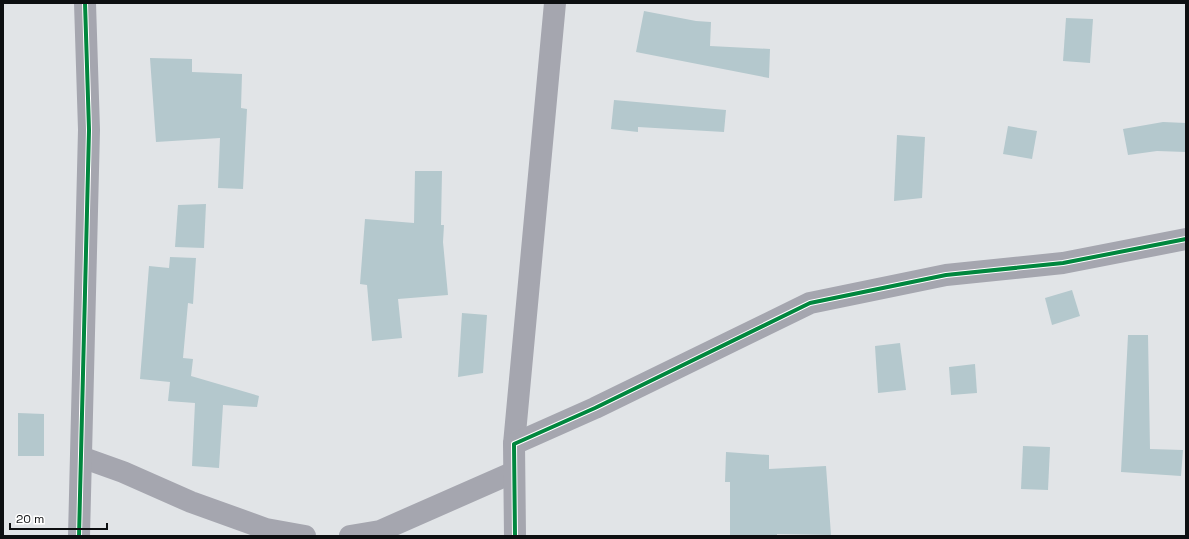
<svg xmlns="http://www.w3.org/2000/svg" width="1189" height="539" viewBox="0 0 1189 539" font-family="'Space Grotesk',sans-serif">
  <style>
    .building { fill: #b4c8cd }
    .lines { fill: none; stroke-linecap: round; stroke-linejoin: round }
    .minor { stroke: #a5a6af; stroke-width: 22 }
    .cycleway-casing { stroke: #fff; stroke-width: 6 }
    .cycleway { stroke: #00873e; stroke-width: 4 }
  </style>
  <rect width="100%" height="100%" fill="#e1e4e7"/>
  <!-- building -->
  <g class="building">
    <path d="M 644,11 L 696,21 L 711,22 L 710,46 L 770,49 L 769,78 L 636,52 Z"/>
    <path d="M 1066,18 L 1093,19 L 1090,63 L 1063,61 Z"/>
    <path d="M 150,58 L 192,59 L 192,72 L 242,74 L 241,108 L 247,109 L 243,189 L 218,188 L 220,138 L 156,142 Z"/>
    <path d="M 614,100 L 726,110 L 724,132 L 638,127 L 638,132 L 611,129 Z"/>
    <path d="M 1163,122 L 1186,123 L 1186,152 L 1157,151 L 1128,155 L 1123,129 Z"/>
    <path d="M 1008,126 L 1037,131 L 1032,159 L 1003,154 Z"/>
    <path d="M 897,135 L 925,137 L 922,198 L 894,201 Z"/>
    <path d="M 415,171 L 442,171 L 441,225 L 444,225 L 443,242 L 448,295 L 398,299 L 402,338 L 372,341 L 367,285 L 360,284 L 365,219 L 414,223 Z"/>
    <path d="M 206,204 L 204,248 L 175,247 L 178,205 Z"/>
    <path d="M 170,257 L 196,258 L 193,304 L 188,303 L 183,358 L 193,359 L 191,376 L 259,396 L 257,407 L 223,405 L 219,468 L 192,466 L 195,403 L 168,401 L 170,382 L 140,379 L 149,266 L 169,268 Z"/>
    <path d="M 1072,290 L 1080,316 L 1052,325 L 1045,298 Z"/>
    <path d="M 462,313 L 487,315 L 483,373 L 458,377 Z"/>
    <path d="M 1128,335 L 1148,335 L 1150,449 L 1183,450 L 1181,476 L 1121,472 Z"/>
    <path d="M 900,343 L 906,390 L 878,393 L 875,346 Z"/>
    <path d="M 975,364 L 977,393 L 951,395 L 949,367 Z"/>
    <path d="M 18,413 L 44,414 L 44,456 L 18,456 Z"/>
    <path d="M 1023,446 L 1050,447 L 1048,490 L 1021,489 Z"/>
    <path d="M 726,452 L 769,455 L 769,469 L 826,466 L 831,535 L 777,534 L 777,536 L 730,536 L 730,482 L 725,482 Z"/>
  </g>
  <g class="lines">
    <!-- minor -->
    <g class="minor">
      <path d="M 514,444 L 555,3"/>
      <path d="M 81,457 L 123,472 L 191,502 L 266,529 L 305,536"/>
      <path d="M 79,536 L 89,130 L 85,3"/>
      <path d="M 350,536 L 380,531 L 514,472"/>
      <path d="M 515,536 L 514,444 L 595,408 L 810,303 L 946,275 L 1063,263 L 1186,239"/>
    </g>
    <!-- cycleway casing -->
    <g class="cycleway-casing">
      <g id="cycleway">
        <path d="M 79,536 L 89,130 L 85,3"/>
        <path d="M 515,536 L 514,444 L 595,408 L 810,303 L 946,275 L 1063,263 L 1186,239"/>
      </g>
    </g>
    <!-- cycleway -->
    <use href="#cycleway" class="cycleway"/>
  </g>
  <!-- border -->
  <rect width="1189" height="539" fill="none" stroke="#0d0f11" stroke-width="8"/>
  <!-- scale -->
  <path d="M10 523v6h97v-6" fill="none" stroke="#0d0f11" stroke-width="2"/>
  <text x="16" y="523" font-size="12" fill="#0d0f11" stroke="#ffffff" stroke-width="3" paint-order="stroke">20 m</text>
</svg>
